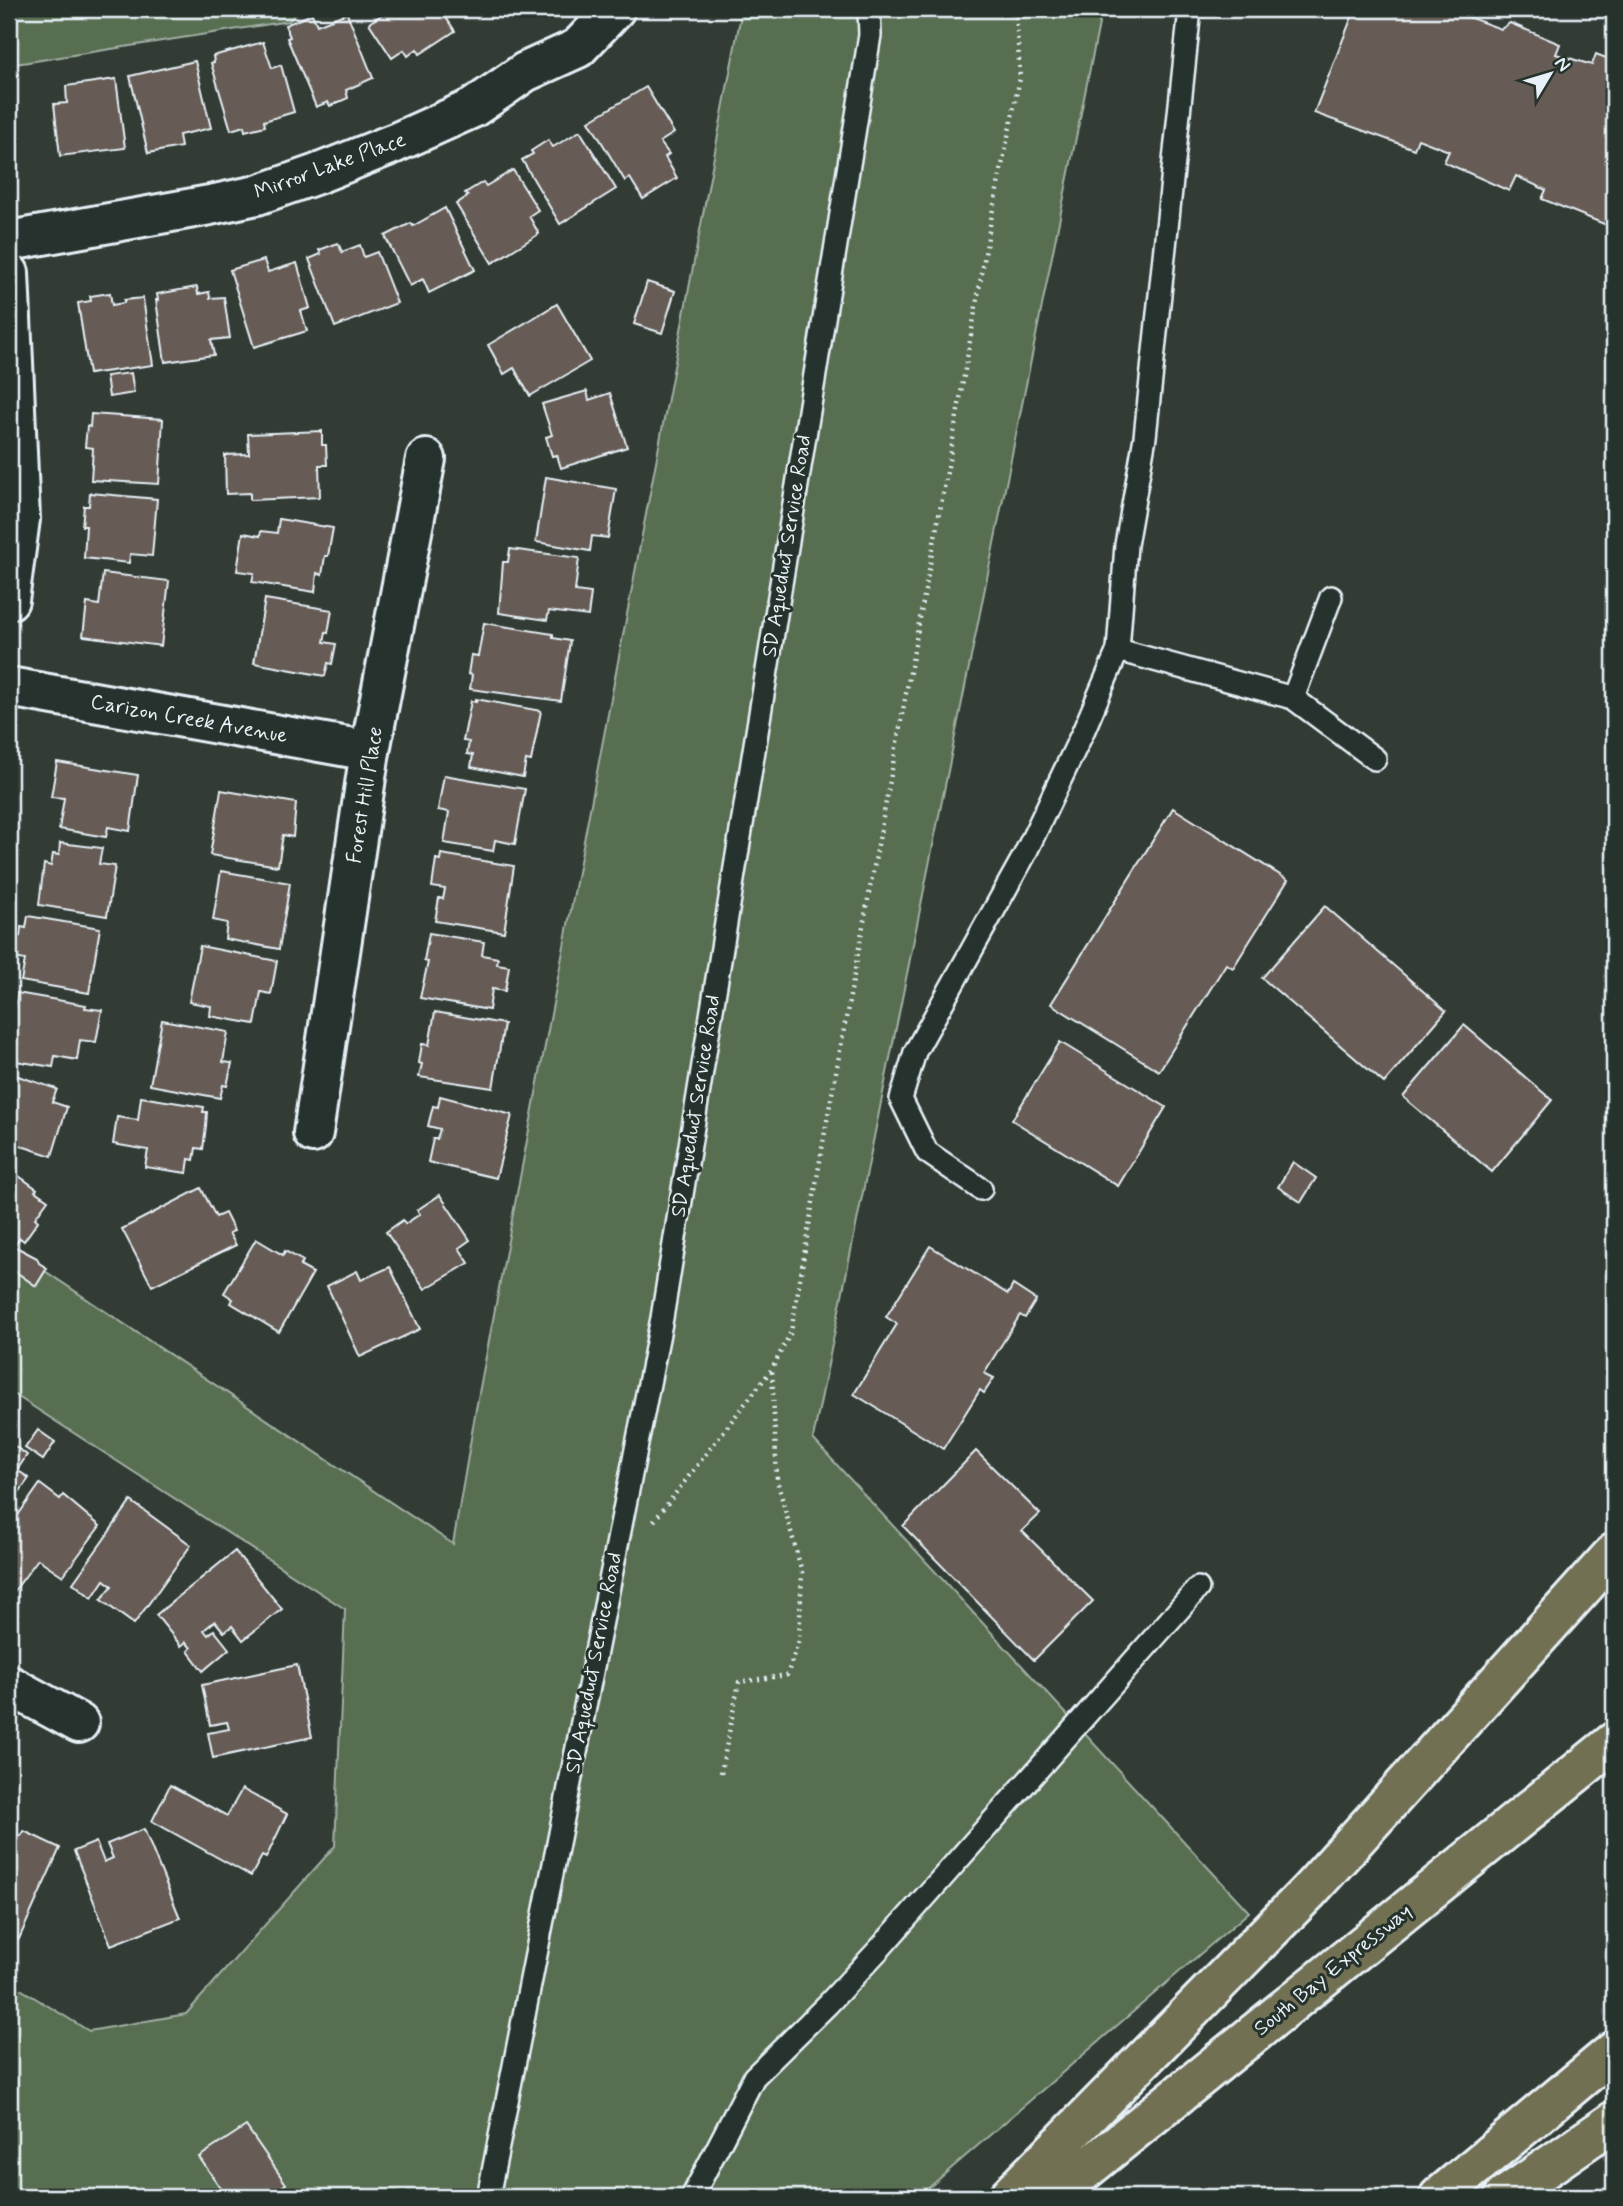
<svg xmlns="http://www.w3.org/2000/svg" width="1623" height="2206" viewBox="0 0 1623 2206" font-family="Mynerve,sans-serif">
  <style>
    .green { fill: #596e51; stroke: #a0b0a4; stroke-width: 2 }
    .building { fill: #665b54; stroke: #e8f1f8; stroke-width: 2 }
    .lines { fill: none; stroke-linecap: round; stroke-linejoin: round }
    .lane-casing { stroke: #e8f1f8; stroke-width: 26 }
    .street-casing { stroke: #e8f1f8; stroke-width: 44 }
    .highway-casing { stroke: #e8f1f8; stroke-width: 44 }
    .path { stroke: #e8f1f8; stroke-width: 4.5; stroke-dasharray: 2 5; stroke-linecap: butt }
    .lane { stroke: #26332d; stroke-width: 21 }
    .street { stroke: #26332d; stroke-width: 38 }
    .highway { stroke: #716f52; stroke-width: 38 }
    .labels { text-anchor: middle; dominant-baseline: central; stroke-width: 6; stroke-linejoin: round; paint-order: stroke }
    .street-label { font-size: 21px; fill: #e8f1f8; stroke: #26332d }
  </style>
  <rect width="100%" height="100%" fill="#333b35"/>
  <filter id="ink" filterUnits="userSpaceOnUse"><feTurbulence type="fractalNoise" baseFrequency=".0143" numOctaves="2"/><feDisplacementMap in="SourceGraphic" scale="14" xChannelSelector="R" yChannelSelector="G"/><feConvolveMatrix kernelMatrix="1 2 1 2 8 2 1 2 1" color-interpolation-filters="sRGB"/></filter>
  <g filter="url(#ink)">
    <!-- green -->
    <g class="green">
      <path d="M 9,9 L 300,9 L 289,21 L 9,65 Z"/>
      <path d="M 742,9 L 1102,9 L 813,1439 L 1249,1912 L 918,2197 L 9,2197 L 9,1982 L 89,2031 L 186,2014 L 335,1846 L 345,1609 L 9,1391 L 9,1247 L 453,1544 L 476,1409 Z"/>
    </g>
    <!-- building -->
    <g class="building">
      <path d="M 379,9 L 440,9 L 455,31 L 420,54 L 417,49 L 408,56 L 404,50 L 392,58 L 369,23 L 383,14 Z"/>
      <path d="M 1355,9 L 1467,9 L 1465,16 L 1501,29 L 1510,23 L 1560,44 L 1556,54 L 1592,65 L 1596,54 L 1614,61 L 1614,228 L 1542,199 L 1546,190 L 1516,176 L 1509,191 L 1444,162 L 1449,151 L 1418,139 L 1414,149 L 1314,113 Z"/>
      <path d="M 347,13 L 373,78 L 346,90 L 348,98 L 330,106 L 328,102 L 316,107 L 287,38 L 290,37 L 285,25 L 312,14 L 317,25 Z"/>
      <path d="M 263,42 L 272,68 L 281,65 L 294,112 L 264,121 L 265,126 L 245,131 L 244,126 L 231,130 L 211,63 L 214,62 L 213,56 Z"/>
      <path d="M 195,61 L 211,128 L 179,135 L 181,147 L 148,153 L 130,76 Z"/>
      <path d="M 116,79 L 125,148 L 60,156 L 54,104 L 67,103 L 66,86 Z"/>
      <path d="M 646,87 L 674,133 L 660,142 L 669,154 L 665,157 L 677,178 L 643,199 L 630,178 L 625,181 L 589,121 Z"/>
      <path d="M 580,131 L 616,189 L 560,224 L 522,160 L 533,154 L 531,151 L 548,140 L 553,147 Z"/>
      <path d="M 513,170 L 538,210 L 529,216 L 539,234 L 492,263 L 456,204 L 468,196 L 465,193 L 483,182 L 486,186 Z"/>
      <path d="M 445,208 L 475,270 L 429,293 L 423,279 L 410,286 L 385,236 L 411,223 L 413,226 Z"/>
      <path d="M 338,243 L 342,252 L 360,245 L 364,257 L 377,252 L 397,303 L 335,327 L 309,259 L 321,254 L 319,250 Z"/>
      <path d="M 264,260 L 268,272 L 297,263 L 310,308 L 301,311 L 307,331 L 254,347 L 230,270 Z"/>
      <path d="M 647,282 L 675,291 L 662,333 L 634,324 Z"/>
      <path d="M 197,287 L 198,294 L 209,292 L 210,298 L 224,297 L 230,338 L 211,340 L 214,355 L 165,362 L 156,300 L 158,300 L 157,294 Z"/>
      <path d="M 110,293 L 112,305 L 124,303 L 124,300 L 143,298 L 153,365 L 89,374 L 78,303 L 91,301 L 90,296 Z"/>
      <path d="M 557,304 L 590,361 L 530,396 L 514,368 L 504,374 L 488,345 Z"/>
      <path d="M 131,373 L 134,393 L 109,397 L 106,376 Z"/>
      <path d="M 587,391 L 589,400 L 610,393 L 627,447 L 561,468 L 557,455 L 552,456 L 546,437 L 552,435 L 542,404 Z"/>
      <path d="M 91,414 L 163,419 L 159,484 L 91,480 L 93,448 L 85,447 L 87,426 L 90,427 Z"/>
      <path d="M 322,431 L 322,445 L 326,445 L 327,465 L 319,465 L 320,497 L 250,500 L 250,493 L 226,494 L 225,455 L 249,454 L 248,434 Z"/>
      <path d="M 546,477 L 616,489 L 608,538 L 592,536 L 590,551 L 536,542 Z"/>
      <path d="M 90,493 L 157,499 L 152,556 L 130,554 L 129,563 L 84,558 L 86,526 L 82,526 L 84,506 L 89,506 Z"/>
      <path d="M 279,519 L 333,528 L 328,556 L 325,556 L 322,575 L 317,573 L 315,592 L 252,582 L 254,573 L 237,571 L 243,533 L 260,536 L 261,531 L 277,533 Z"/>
      <path d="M 510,549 L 579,558 L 575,591 L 591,593 L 588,616 L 549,611 L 547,620 L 499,613 L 503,562 L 508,562 Z"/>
      <path d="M 103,573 L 169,581 L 161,646 L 83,636 L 87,603 L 99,605 Z"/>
      <path d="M 265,599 L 332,610 L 328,633 L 326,632 L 324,642 L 336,644 L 332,664 L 328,663 L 325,676 L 254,663 Z"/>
      <path d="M 484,623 L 553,634 L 553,638 L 570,641 L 561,701 L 470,689 L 472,675 L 468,674 L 471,655 L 478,656 Z"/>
      <path d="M 476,699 L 541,711 L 531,761 L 526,760 L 523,777 L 471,767 L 473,755 L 467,754 L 469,742 L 463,741 L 471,701 L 476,702 Z"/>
      <path d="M 57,762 L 138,775 L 130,831 L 108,827 L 106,837 L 59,829 L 64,798 L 51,797 Z"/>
      <path d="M 444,775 L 525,789 L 515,844 L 495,840 L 493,851 L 444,843 L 449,812 L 438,810 Z"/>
      <path d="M 221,790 L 296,803 L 293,837 L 283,835 L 278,866 L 210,855 Z"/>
      <path d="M 1173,808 L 1288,880 L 1233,968 L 1226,964 L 1159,1071 L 1051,1004 Z"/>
      <path d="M 60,843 L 102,848 L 99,864 L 115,866 L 107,916 L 39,905 L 44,864 L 51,866 L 53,854 L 59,855 Z"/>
      <path d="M 441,854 L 514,866 L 504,932 L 435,921 L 439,898 L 443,899 L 445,889 L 432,887 L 436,859 L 440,860 Z"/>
      <path d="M 221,871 L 290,883 L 279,949 L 225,939 L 227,923 L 213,920 Z"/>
      <path d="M 1325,906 L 1446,1011 L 1384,1083 L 1262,978 Z"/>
      <path d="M 28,916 L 100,928 L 89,993 L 21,981 L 25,960 L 9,957 L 13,935 L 20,936 L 21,927 L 26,928 Z"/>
      <path d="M 429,933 L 484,942 L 482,955 L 498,958 L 497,964 L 509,966 L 505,991 L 492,989 L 489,1010 L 420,998 L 428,962 L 424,961 Z"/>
      <path d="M 200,946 L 277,961 L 271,994 L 261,992 L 255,1024 L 210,1016 L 211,1006 L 189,1002 Z"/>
      <path d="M 17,993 L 86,1005 L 85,1008 L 102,1010 L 96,1042 L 80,1040 L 77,1060 L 55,1056 L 53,1067 L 9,1060 L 11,1028 L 9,1027 L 9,1016 L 10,1006 L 15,1007 Z"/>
      <path d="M 435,1012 L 504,1024 L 493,1088 L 419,1077 L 422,1064 L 419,1063 L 422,1044 L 429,1045 Z"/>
      <path d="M 162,1020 L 228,1032 L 223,1062 L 232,1063 L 227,1086 L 223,1085 L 220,1098 L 150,1085 Z"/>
      <path d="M 1464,1025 L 1552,1100 L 1492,1172 L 1403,1097 Z"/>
      <path d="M 1060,1042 L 1166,1107 L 1118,1186 L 1012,1120 Z"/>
      <path d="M 9,1073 L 57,1089 L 52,1102 L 67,1107 L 52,1156 L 9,1142 Z"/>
      <path d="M 440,1096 L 512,1115 L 496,1178 L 428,1162 L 433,1139 L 437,1139 L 440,1129 L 428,1126 L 433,1106 L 438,1107 Z"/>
      <path d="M 141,1097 L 204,1107 L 203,1112 L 207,1112 L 206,1126 L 203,1149 L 196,1148 L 194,1160 L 189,1159 L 187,1173 L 145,1167 L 148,1150 L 113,1144 L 117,1117 L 138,1120 Z"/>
      <path d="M 1293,1162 L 1316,1178 L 1301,1202 L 1278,1187 Z"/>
      <path d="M 9,1169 L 37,1189 L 35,1191 L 48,1200 L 35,1218 L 38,1221 L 24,1241 L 20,1238 L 11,1250 L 9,1249 Z"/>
      <path d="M 201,1188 L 216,1217 L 225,1213 L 234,1231 L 229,1233 L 236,1245 L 152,1286 L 122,1229 Z"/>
      <path d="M 440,1195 L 470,1240 L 459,1248 L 469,1263 L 425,1289 L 386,1232 L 403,1220 L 405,1224 L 420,1214 L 417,1210 Z"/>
      <path d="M 256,1239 L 283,1255 L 285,1251 L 303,1261 L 300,1266 L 313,1273 L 279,1332 L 231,1303 L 233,1299 L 224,1293 Z"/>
      <path d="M 930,1246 L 1008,1294 L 1013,1285 L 1036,1300 L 1025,1318 L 1020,1315 L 984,1373 L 994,1378 L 984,1393 L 980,1390 L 943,1449 L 854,1394 L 897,1324 L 886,1317 Z"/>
      <path d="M 16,1247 L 37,1258 L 39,1263 L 47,1268 L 36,1286 L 9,1267 L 9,1258 Z"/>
      <path d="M 390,1267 L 420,1329 L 360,1357 L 327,1286 L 357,1271 L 361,1280 Z"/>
      <path d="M 38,1430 L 55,1442 L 43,1460 L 25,1448 Z"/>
      <path d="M 9,1442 L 27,1455 L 17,1470 L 29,1478 L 9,1507 Z"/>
      <path d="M 976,1451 L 1040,1514 L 1022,1531 L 1093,1601 L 1034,1660 L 903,1526 Z"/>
      <path d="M 40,1484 L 60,1499 L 63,1495 L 100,1526 L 63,1576 L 38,1559 L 9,1598 L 9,1528 Z"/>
      <path d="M 131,1501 L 191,1545 L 134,1624 L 101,1600 L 112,1586 L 104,1580 L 92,1598 L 73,1583 Z"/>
      <path d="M 235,1551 L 282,1609 L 243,1640 L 232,1626 L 224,1632 L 215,1621 L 204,1630 L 208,1635 L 214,1630 L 229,1649 L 203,1671 L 188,1651 L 191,1648 L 186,1642 L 181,1646 L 156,1615 Z"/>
      <path d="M 297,1665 L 312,1737 L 213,1758 L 208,1733 L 229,1729 L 227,1722 L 210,1725 L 202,1685 Z"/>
      <path d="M 170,1785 L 227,1816 L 242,1789 L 287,1814 L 266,1858 L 262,1856 L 251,1876 L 152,1821 Z"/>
      <path d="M 9,1826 L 15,1829 L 13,1833 L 21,1836 L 24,1831 L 60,1848 L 19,1939 L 9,1934 L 9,1863 L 12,1855 L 9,1854 Z"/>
      <path d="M 144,1829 L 180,1918 L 111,1945 L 74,1851 L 96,1842 L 104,1862 L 113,1858 L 107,1844 Z"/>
      <path d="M 246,2126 L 286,2184 L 267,2197 L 227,2197 L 199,2157 Z"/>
    </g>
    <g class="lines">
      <!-- lane casing -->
      <g class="lane-casing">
        <g id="lane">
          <path d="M 1118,650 L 1293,698 L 1375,759"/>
          <path d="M 1293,698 L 1331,597"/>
          <path d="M 981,1189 L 927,1152 L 901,1099 L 915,1052 L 1024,856 L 1083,732 L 1118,650 L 1126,545 L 1145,437 L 1190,9"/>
          <path d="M 488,2197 L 662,1318 L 870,35 L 869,9"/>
          <path d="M 692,2197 L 754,2077 L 828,2004 L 882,1946 L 1198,1588"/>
        </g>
      </g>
      <!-- street casing -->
      <g class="street-casing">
        <g id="street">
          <path d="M 9,241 L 210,205 L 257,195 L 317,174 L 395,143 L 473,108 L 525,72 L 578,48 L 615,9"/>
          <path d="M 9,273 L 20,519 L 9,600"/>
          <path d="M 9,687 L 370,751"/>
          <path d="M 313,1133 L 370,751 L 426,459"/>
          <path d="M 9,1685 L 79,1723"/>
        </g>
      </g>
      <!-- highway casing -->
      <g class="highway-casing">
        <g id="highway">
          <path d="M 1008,2197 L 1309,1891 L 1614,1553"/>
          <path d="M 1052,2197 L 1614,1742"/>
          <path d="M 1439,2197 L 1614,2051"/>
          <path d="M 1504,2197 L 1614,2121"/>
        </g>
      </g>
      <!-- path -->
      <g class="path">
        <path d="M 654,1521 L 772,1369 L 791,1332 L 824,1137 L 952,445 L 992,214 L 1020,78 L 1016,9"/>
        <path d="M 721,1773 L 739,1682 L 787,1675 L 799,1641 L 802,1572 L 777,1480 L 772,1370"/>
      </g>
      <!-- lane -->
      <use href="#lane" class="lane"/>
      <!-- street -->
      <use href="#street" class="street"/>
      <!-- highway -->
      <use href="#highway" class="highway"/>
    </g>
  </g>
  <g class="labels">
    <!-- street labels -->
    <g class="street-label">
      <text transform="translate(330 166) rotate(-20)">Mirror Lake Place</text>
      <text transform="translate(787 546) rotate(-81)">SD Aqueduct Service Road</text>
      <text transform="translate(189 719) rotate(10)">Carizon Creek Avenue</text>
      <text transform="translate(365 795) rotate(-81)">Forest Hill Place</text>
      <text transform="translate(696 1106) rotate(-81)">SD Aqueduct Service Road</text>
      <text transform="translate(594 1663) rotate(-79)">SD Aqueduct Service Road</text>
      <text transform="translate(1333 1970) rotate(-39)">South Bay Expressway</text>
    </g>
  </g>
  <!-- margin -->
  <rect width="1623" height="2206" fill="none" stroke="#26332d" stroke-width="35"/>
  <rect x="18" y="18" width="1588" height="2171" fill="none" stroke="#e8f1f8" stroke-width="2.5" filter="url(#ink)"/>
  <!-- north arrow -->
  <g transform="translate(1550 74) rotate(52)" stroke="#26332d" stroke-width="5" paint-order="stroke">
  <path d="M0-5L12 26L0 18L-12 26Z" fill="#e8f1f8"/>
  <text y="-10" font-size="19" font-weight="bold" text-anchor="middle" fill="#e8f1f8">N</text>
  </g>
</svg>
